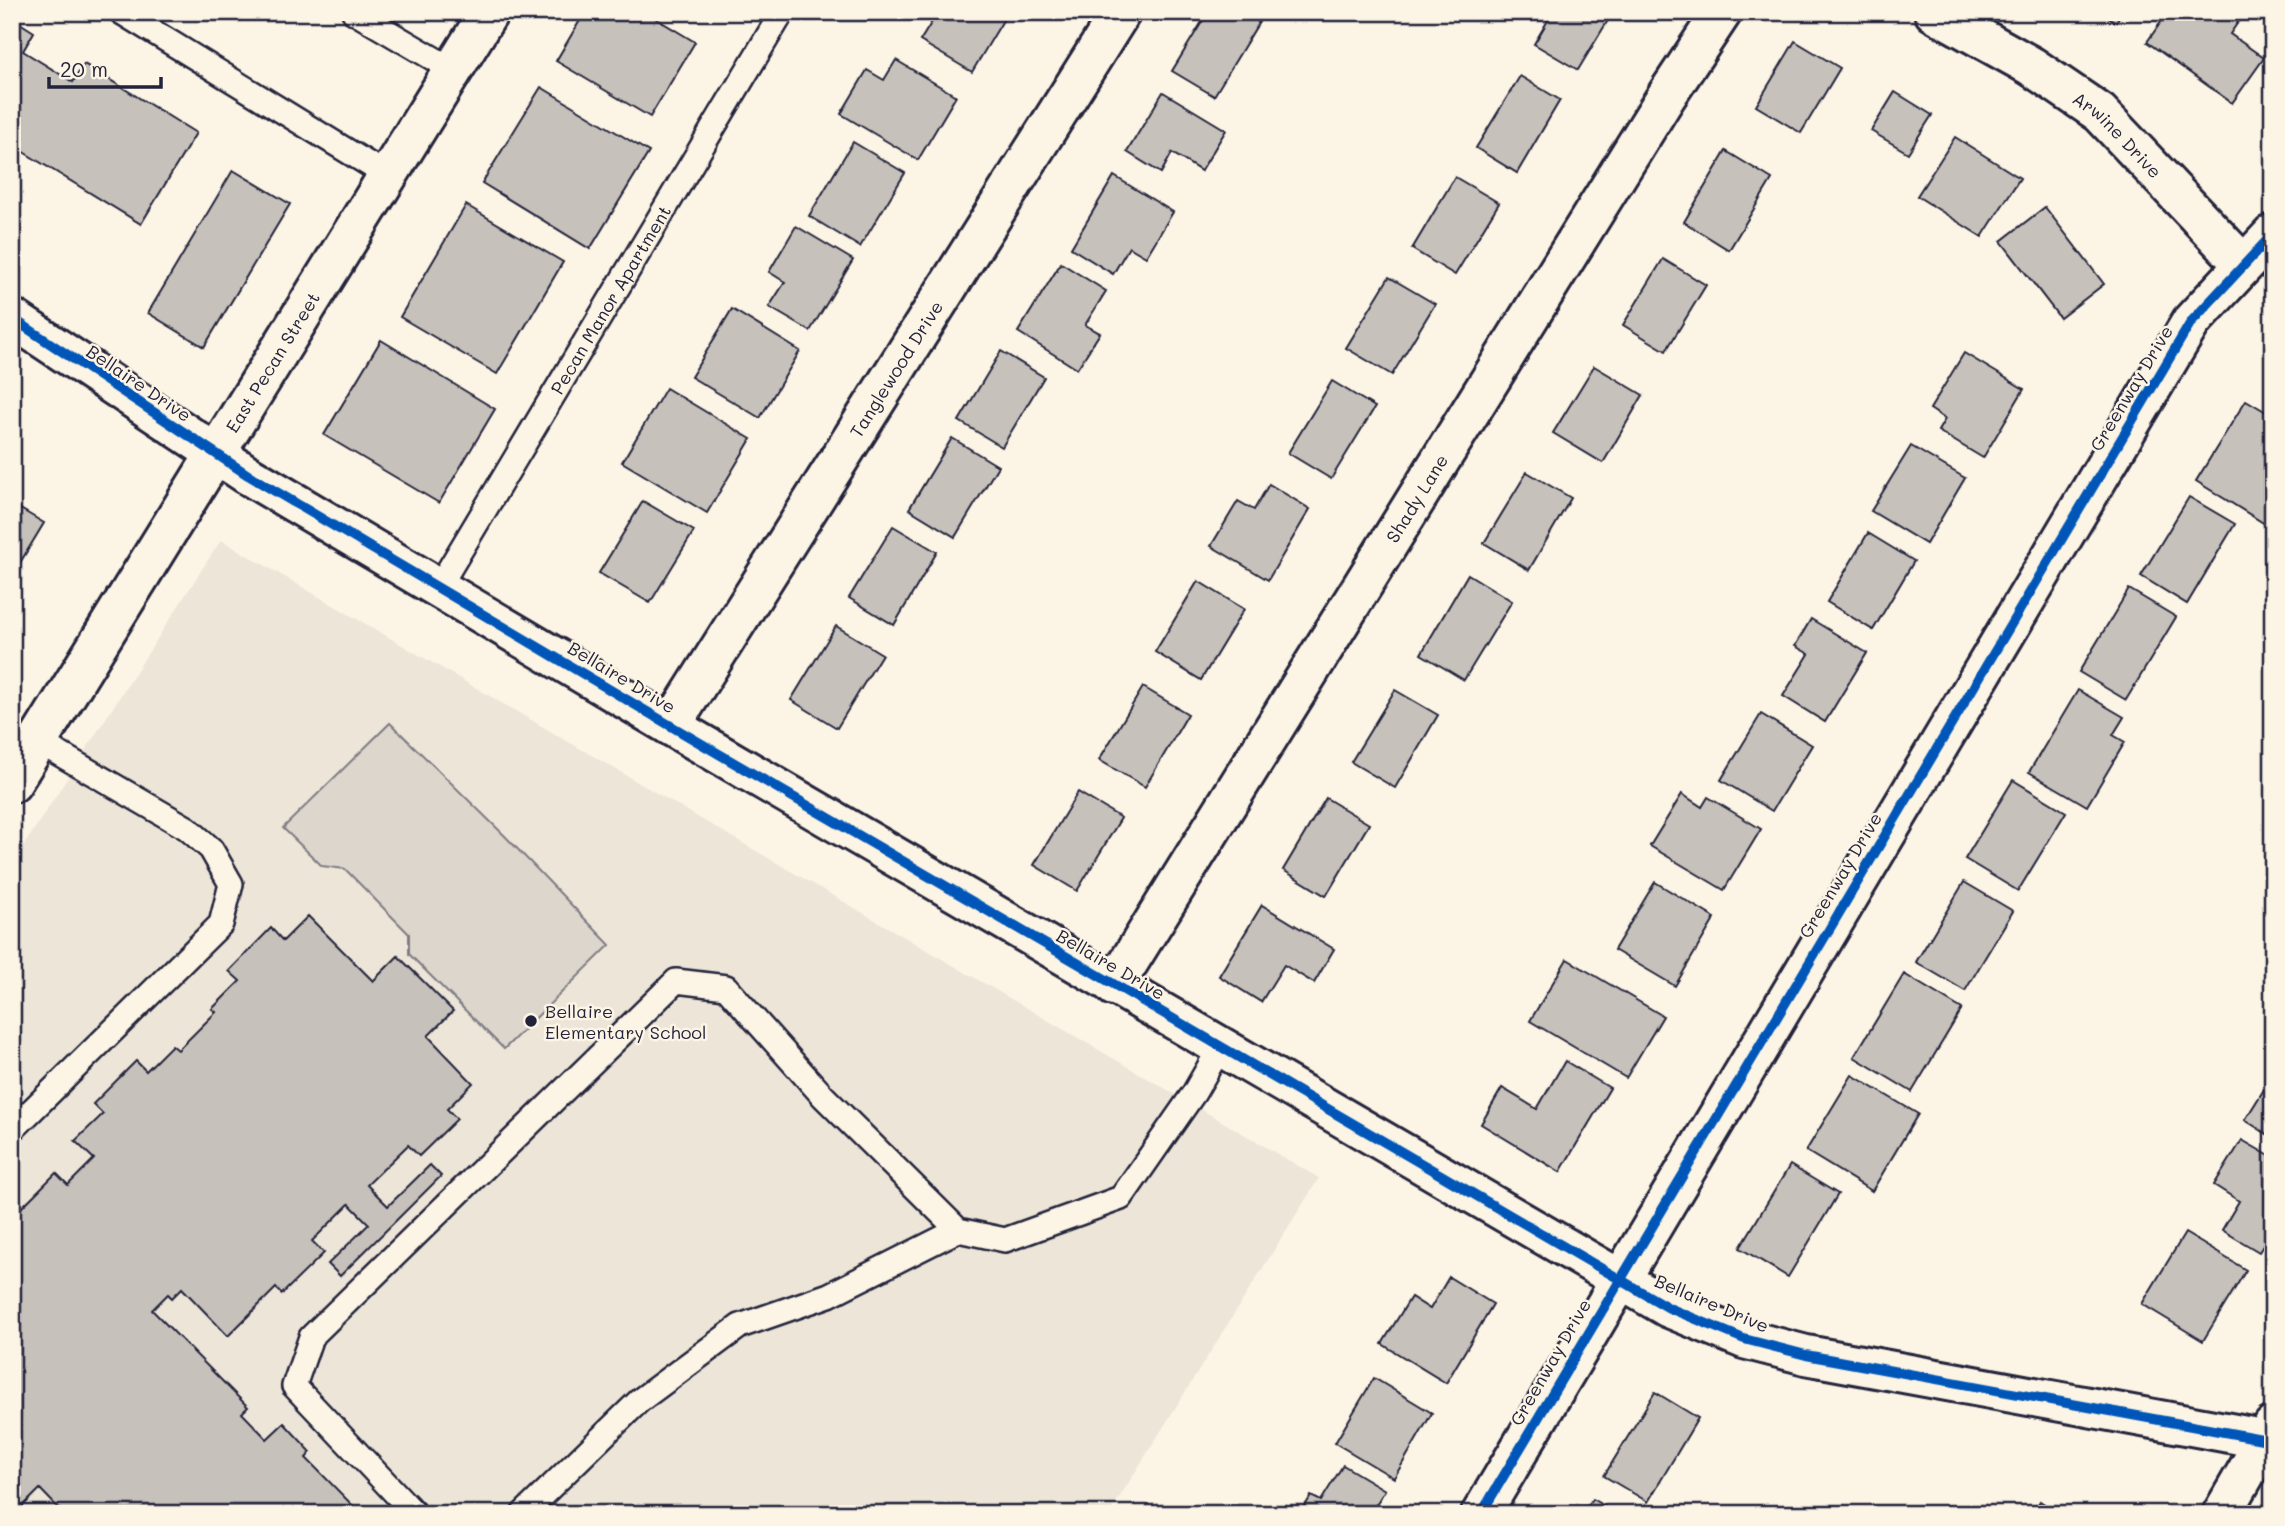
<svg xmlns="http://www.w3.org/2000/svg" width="2285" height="1526" viewBox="0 0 2285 1526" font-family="Mali,sans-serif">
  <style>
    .built { fill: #ece5d8 }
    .green { fill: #dcd6cc; stroke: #7f7c84; stroke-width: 2 }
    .building { fill: #c6c1bb; stroke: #22223b; stroke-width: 2 }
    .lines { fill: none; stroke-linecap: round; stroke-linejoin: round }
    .service-casing { stroke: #22223b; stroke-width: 28 }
    .minor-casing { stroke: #22223b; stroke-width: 44 }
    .tertiary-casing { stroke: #22223b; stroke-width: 44 }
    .service { stroke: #fcf5e5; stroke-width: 23 }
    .minor { stroke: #fcf5e5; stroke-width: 38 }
    .tertiary { stroke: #fcf5e5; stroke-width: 38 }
    .cycleway-casing { stroke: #fcf5e5; stroke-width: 15 }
    .cycleway { stroke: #0057b8; stroke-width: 10 }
    .poi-dot { fill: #22223b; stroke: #fcf5e5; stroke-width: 2.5 }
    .labels { text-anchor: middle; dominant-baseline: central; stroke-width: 5; stroke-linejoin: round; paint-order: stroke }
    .street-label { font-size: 18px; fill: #22223b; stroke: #fcf5e5 }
    .poi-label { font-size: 18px; fill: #22223b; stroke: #fcf5e5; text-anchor: start }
  </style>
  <rect width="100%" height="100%" fill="#fcf5e5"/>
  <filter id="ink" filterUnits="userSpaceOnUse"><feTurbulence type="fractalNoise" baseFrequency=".0143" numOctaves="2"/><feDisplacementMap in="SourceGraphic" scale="14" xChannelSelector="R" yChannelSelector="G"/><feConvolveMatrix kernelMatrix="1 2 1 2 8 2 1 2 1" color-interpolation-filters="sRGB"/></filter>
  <g filter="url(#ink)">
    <!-- built -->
    <path class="built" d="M 221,540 L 1319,1178 L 1109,1514 L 12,1514 L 12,864 Z"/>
    <!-- green -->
    <path class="green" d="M 390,723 L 505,836 L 610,945 L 504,1049 L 409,954 L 409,934 L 345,869 L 322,866 L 283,828 Z"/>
    <!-- building -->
    <g class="building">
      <path d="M 585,12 L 645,12 L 695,42 L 650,117 L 556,61 Z"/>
      <path d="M 938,12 L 1008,12 L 972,72 L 920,41 Z"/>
      <path d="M 1208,12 L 1243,12 L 1259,22 L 1214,96 L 1172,71 Z"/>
      <path d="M 1553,12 L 1613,12 L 1578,70 L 1534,44 Z"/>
      <path d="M 2100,12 L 2122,12 L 2116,22 Z"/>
      <path d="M 2168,12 L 2245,12 L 2230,34 L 2264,58 L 2232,103 L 2147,42 Z"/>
      <path d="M 12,18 L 34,32 L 23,51 L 73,82 L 84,64 L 196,133 L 141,224 L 12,145 Z"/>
      <path d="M 1795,41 L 1840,68 L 1801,133 L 1756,106 Z"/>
      <path d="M 896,60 L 956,96 L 918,160 L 841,114 L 867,70 L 884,80 Z"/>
      <path d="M 1520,76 L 1560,100 L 1517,173 L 1476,148 Z"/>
      <path d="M 541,87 L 649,152 L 590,249 L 482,183 Z"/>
      <path d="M 1163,92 L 1226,130 L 1201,171 L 1172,153 L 1161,173 L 1127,152 Z"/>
      <path d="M 1895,92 L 1932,115 L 1908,153 L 1871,131 Z"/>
      <path d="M 1955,137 L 2020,178 L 1982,237 L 1917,196 Z"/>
      <path d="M 853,142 L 905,173 L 860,247 L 809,216 Z"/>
      <path d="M 1726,151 L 1772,179 L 1729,250 L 1684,222 Z"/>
      <path d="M 233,170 L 290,204 L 204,347 L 148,313 Z"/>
      <path d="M 1114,176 L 1173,212 L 1146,257 L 1129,247 L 1113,274 L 1071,248 Z"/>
      <path d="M 1455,177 L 1499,203 L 1455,275 L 1412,249 Z"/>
      <path d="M 466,205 L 563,262 L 497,374 L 400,317 Z"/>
      <path d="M 2045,207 L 2104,284 L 2060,318 L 2001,241 Z"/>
      <path d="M 796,226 L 853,260 L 810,331 L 769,307 L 785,282 L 769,272 Z"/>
      <path d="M 1663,259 L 1706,285 L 1666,351 L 1623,325 Z"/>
      <path d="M 1061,263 L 1106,291 L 1085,325 L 1100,333 L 1077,369 L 1018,332 Z"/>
      <path d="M 1389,277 L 1435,304 L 1392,375 L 1346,348 Z"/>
      <path d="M 732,309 L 800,351 L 760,418 L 691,377 Z"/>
      <path d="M 381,340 L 495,409 L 439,503 L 324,435 Z"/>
      <path d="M 1001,351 L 1044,377 L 1002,447 L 959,421 Z"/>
      <path d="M 1964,353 L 2024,389 L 1983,458 L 1938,431 L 1945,419 L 1930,409 Z"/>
      <path d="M 1594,366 L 1643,395 L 1603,463 L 1553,433 Z"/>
      <path d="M 1332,381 L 1375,407 L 1331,479 L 1288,453 Z"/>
      <path d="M 666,388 L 751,439 L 707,513 L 622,462 Z"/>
      <path d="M 2246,400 L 2273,416 L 2273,459 L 2264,474 L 2273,480 L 2273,529 L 2196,481 Z"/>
      <path d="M 952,438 L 998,466 L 955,537 L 909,509 Z"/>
      <path d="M 1911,446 L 1965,478 L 1926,544 L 1871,511 Z"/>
      <path d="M 1527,472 L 1571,498 L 1529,570 L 1484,543 Z"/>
      <path d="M 1269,484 L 1310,509 L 1268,580 L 1211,546 L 1238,501 L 1254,510 Z"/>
      <path d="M 2189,497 L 2235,524 L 2187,604 L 2141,576 Z"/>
      <path d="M 643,501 L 694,531 L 650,603 L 599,573 Z"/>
      <path d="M 12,504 L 44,523 L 12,576 Z"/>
      <path d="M 893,526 L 937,552 L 894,625 L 849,598 Z"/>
      <path d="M 1868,533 L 1914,561 L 1873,630 L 1827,602 Z"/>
      <path d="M 1468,574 L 1512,601 L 1464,680 L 1421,654 Z"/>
      <path d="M 1198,581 L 1244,609 L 1201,680 L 1155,652 Z"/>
      <path d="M 2129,589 L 2176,617 L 2126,700 L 2079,672 Z"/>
      <path d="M 1811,619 L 1867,653 L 1825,722 L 1783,696 L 1809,654 L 1795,646 Z"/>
      <path d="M 836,626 L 882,654 L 837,728 L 791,700 Z"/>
      <path d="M 1143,687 L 1188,714 L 1145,787 L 1099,760 Z"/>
      <path d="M 1395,690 L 1438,715 L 1395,788 L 1351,762 Z"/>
      <path d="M 2078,690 L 2124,717 L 2113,735 L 2125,742 L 2087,806 L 2029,772 Z"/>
      <path d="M 1761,714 L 1812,745 L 1772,811 L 1721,780 Z"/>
      <path d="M 2013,780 L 2066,812 L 2018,891 L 1965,859 Z"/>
      <path d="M 1078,792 L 1121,818 L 1077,891 L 1034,865 Z"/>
      <path d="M 1682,794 L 1702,807 L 1708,797 L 1761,829 L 1724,890 L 1650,846 Z"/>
      <path d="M 1326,798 L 1369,824 L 1326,896 L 1283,870 Z"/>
      <path d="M 1655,882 L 1715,918 L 1675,986 L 1614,950 Z"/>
      <path d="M 1964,882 L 2013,911 L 1965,991 L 1916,962 Z"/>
      <path d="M 1262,905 L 1334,949 L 1314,983 L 1284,965 L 1261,1002 L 1219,976 Z"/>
      <path d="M 308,916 L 373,981 L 398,956 L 453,1011 L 428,1036 L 473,1083 L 447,1109 L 457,1119 L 419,1156 L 408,1145 L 367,1185 L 388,1206 L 430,1165 L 441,1176 L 340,1276 L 328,1264 L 369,1224 L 349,1204 L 312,1241 L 324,1253 L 282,1294 L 276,1288 L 228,1336 L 182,1288 L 172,1298 L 168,1294 L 152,1310 L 248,1407 L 242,1413 L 267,1439 L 284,1423 L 311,1452 L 306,1458 L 361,1514 L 64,1514 L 40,1489 L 18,1511 L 12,1505 L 12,1207 L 16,1203 L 21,1208 L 56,1173 L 68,1185 L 94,1159 L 75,1141 L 103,1114 L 93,1104 L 136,1061 L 146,1071 L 172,1045 L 178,1050 L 216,1012 L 212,1009 L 240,981 L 229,971 L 271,928 L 283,941 Z"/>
      <path d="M 1567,959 L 1663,1016 L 1626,1078 L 1530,1021 Z"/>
      <path d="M 1904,974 L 1962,1009 L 1912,1092 L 1854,1057 Z"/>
      <path d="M 1565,1061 L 1610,1088 L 1560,1172 L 1481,1124 L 1502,1088 L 1537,1109 Z"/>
      <path d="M 1852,1075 L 1918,1114 L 1872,1191 L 1806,1151 Z"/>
      <path d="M 2273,1075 L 2273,1138 L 2245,1120 Z"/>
      <path d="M 2242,1140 L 2273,1158 L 2273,1230 L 2259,1252 L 2222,1230 L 2239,1201 L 2214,1185 Z"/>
      <path d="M 1790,1165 L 1838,1194 L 1788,1277 L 1740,1248 Z"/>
      <path d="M 2185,1233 L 2246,1270 L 2203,1341 L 2142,1304 Z"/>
      <path d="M 1449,1277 L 1493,1304 L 1446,1383 L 1382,1344 L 1411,1297 L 1430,1309 Z"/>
      <path d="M 1374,1378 L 1432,1413 L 1394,1478 L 1335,1443 Z"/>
      <path d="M 1655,1392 L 1698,1418 L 1648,1502 L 1604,1476 Z"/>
      <path d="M 1343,1465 L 1385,1490 L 1370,1514 L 1300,1514 L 1311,1496 L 1321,1501 Z"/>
      <path d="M 1592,1499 L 1618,1514 L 1583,1514 Z"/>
      <path d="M 2040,1501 L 2059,1514 L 2032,1514 Z"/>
    </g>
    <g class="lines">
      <!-- service casing -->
      <g class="service-casing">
        <g id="service">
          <path d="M 121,12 L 388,176"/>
          <path d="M 354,12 L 453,70"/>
          <path id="s1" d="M 438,588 L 780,16 L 774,12"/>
          <path d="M 12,1130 L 221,924 L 231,884 L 211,849 L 187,828 L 39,742"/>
          <path d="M 415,1514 L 294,1386 L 311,1337 L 676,981 L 726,987 L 823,1096 L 958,1230 L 1005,1240 L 1121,1198 L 1194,1093 L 1220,1048"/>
          <path d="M 523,1514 L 639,1401 L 740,1326 L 829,1295 L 958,1230"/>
        </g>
      </g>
      <!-- minor casing -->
      <g class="minor-casing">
        <g id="minor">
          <path id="s2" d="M 1934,12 L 2031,66 L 2100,113 L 2242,263"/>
          <path id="s3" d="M 671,726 L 1121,12"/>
          <path id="s4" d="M 12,783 L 489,12"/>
          <path id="s5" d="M 1114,986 L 1667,95 L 1722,12"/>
          <path d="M 1481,1514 L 2191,322 L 2273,234"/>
          <path d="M 2222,1514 L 2273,1426"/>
        </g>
      </g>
      <!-- tertiary casing -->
      <g class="tertiary-casing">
        <path id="tertiary" d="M 12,318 L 248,475 L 671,726 L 1669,1308 L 1744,1339 L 1806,1355 L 2273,1441"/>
      </g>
      <!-- service -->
      <use href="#service" class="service"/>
      <!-- minor -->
      <use href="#minor" class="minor"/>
      <!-- tertiary -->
      <use href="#tertiary" class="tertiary"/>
      <!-- cycleway casing -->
      <g class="cycleway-casing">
        <g id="cycleway">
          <path d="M 12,318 L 248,475 L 671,726 L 1669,1308 L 1744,1339 L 1806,1355 L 2273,1441"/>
          <path d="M 1481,1514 L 2191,322 L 2273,234"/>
        </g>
      </g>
      <!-- cycleway -->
      <use href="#cycleway" class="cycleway"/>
    </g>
  </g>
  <!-- markers -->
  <circle class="poi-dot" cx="531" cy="1021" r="7"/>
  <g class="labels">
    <!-- street labels -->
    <g class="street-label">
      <text stroke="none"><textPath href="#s2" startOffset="222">Arwine Drive</textPath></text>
      <text stroke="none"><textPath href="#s1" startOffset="336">Pecan Manor Apartment</textPath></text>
      <text stroke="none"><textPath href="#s4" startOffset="495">East Pecan Street</textPath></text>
      <text stroke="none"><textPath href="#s3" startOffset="422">Tanglewood Drive</textPath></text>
      <text transform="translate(139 383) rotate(34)">Bellaire Drive</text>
      <text transform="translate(2131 388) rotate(-59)">Greenway Drive</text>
      <text stroke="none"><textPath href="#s5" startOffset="574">Shady Lane</textPath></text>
      <text transform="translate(622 677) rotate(31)">Bellaire Drive</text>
      <text transform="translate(1840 875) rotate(-59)">Greenway Drive</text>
      <text transform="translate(1111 964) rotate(30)">Bellaire Drive</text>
      <text transform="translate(1712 1303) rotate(23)">Bellaire Drive</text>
      <text transform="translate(1550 1362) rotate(-60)">Greenway Drive</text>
    </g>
    <!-- poi labels -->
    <g class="poi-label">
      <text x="545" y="1011">Bellaire<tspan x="545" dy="21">Elementary School</tspan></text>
    </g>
  </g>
  <!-- margin -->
  <rect width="2285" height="1526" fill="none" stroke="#fcf5e5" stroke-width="42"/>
  <rect x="21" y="21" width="2243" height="1484" fill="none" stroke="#22223b" stroke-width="2.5" filter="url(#ink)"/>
  <!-- scale -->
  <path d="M49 77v10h112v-10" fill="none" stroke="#22223b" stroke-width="3.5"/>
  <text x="60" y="77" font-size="21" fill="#22223b" stroke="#fcf5e5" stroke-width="5" paint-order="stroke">20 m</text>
</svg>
